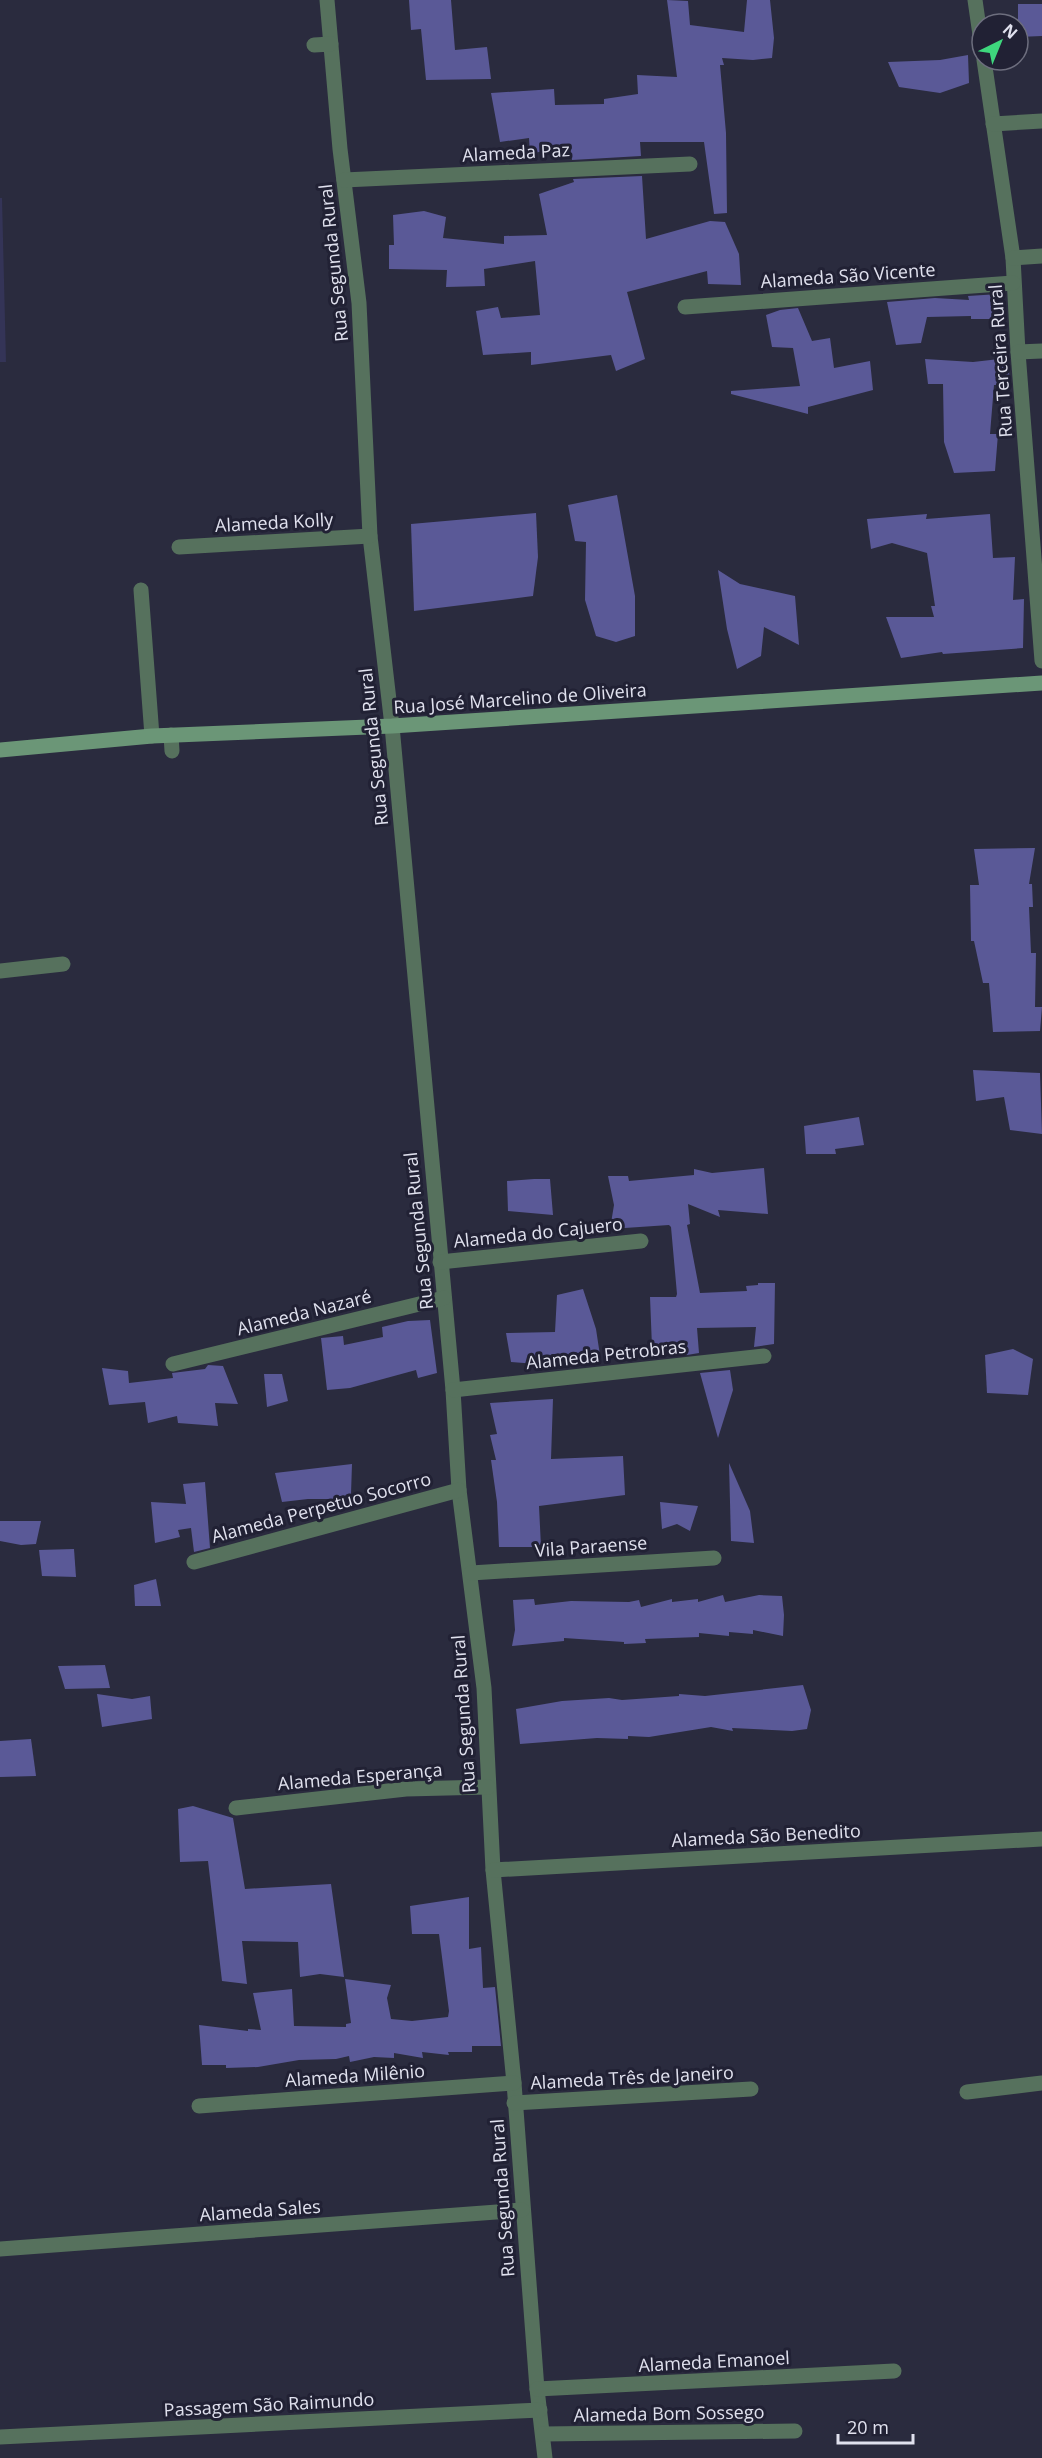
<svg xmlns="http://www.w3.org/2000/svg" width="1042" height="2458" viewBox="0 0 1042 2458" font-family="'Open Sans',sans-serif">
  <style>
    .green { fill: #343457 }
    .building { fill: #5a5997 }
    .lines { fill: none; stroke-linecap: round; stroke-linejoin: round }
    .street { stroke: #56715d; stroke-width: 15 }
    .secondary { stroke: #6b9677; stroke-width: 15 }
    .labels { text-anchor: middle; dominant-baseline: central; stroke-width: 6; stroke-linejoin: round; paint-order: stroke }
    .street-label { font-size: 18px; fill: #e0e1ee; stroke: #212134 }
  </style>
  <rect width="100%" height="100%" fill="#2a2b3e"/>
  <!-- green -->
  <path class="green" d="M 0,198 L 2,198 L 6,362 L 0,362 Z"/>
  <!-- building -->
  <g class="building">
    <path d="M 409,0 L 451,0 L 455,50 L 487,47 L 491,79 L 426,80 L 421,29 L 411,30 Z"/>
    <path d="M 667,0 L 688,1 L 690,25 L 744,32 L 747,0 L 770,0 L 774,38 L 772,58 L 753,60 L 722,58 L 724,65 L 720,65 L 726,133 L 727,213 L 714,214 L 704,142 L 640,142 L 641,156 L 572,160 L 570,145 L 530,154 L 529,138 L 500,142 L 491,93 L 554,89 L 555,105 L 604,104 L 604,99 L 638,94 L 637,75 L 677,77 Z"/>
    <path d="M 1018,4 L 1042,4 L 1042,36 L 1018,37 Z"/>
    <path d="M 968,55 L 969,83 L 940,93 L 899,87 L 888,62 L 940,60 Z"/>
    <path d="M 642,176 L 646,239 L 710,221 L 725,222 L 739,254 L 741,285 L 708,284 L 707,271 L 627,292 L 645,359 L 616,371 L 611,355 L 531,365 L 531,352 L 483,355 L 476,311 L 498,307 L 501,318 L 540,315 L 535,261 L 484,269 L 485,286 L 446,287 L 447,270 L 389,269 L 389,245 L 394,245 L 393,215 L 424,211 L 446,217 L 443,238 L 504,244 L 504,236 L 547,235 L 539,194 L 574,182 L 573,179 Z"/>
    <path d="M 999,294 L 998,319 L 971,319 L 971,316 L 927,317 L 921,343 L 896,345 L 887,302 L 935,298 L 969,300 L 968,296 Z"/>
    <path d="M 798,308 L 812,341 L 830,338 L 834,368 L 870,361 L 873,390 L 808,407 L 808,414 L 731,394 L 731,391 L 800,386 L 793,348 L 772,347 L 766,315 L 780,310 Z"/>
    <path d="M 1008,358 L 1010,385 L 994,385 L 990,434 L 998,434 L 995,471 L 954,473 L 944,442 L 943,384 L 928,384 L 925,359 L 973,362 Z"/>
    <path d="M 617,495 L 635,596 L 635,636 L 616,642 L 596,636 L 585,600 L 586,542 L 575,541 L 568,505 Z"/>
    <path d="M 536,513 L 538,557 L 533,596 L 414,611 L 411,524 Z"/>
    <path d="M 927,514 L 926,519 L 990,514 L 993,558 L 1015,557 L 1013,600 L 1024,599 L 1023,648 L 943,654 L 942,652 L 901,658 L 886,617 L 934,617 L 931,606 L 935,606 L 927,553 L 892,543 L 871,549 L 867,519 Z"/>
    <path d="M 718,570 L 740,584 L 795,596 L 799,645 L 764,627 L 761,656 L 737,669 L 727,629 Z"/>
    <path d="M 1035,848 L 1029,884 L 1032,884 L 1033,907 L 1029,907 L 1031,953 L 1036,953 L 1035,1007 L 1042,1007 L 1040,1031 L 993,1032 L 989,983 L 983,983 L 974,941 L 971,941 L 970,885 L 979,885 L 974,849 Z"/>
    <path d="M 973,1070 L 1040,1073 L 1042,1134 L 1010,1130 L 1004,1097 L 976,1101 Z"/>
    <path d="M 859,1117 L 864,1145 L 835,1149 L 836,1154 L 806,1154 L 804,1126 Z"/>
    <path d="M 764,1168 L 768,1214 L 718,1210 L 720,1217 L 688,1204 L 690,1224 L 687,1225 L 700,1293 L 747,1291 L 746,1286 L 758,1285 L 758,1283 L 775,1283 L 774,1344 L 754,1347 L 756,1327 L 697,1328 L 699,1353 L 687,1355 L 652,1347 L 650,1297 L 676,1297 L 677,1294 L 671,1227 L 669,1225 L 610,1229 L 614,1205 L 608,1176 L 628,1176 L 629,1181 L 694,1175 L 694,1169 L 712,1173 Z"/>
    <path d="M 534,1179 L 550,1179 L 553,1215 L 508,1211 L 507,1181 Z"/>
    <path d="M 583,1289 L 596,1329 L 601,1362 L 564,1363 L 563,1366 L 511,1362 L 506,1333 L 555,1332 L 557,1295 Z"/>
    <path d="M 430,1320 L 437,1373 L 418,1378 L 416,1370 L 350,1388 L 327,1390 L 321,1338 L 343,1336 L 344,1345 L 383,1337 L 382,1327 L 408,1321 Z"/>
    <path d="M 1013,1349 L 1033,1359 L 1028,1395 L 987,1393 L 985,1355 Z"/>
    <path d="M 208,1365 L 223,1366 L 238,1404 L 215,1403 L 218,1426 L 178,1423 L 177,1416 L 148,1423 L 145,1402 L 109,1405 L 102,1368 L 128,1371 L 129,1383 L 173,1378 L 172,1373 L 205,1369 Z"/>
    <path d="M 730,1370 L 733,1390 L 718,1438 L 700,1373 Z"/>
    <path d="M 264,1374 L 282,1374 L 288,1401 L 267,1407 Z"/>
    <path d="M 553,1399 L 551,1459 L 623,1456 L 625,1495 L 539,1506 L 541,1547 L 499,1547 L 497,1502 L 491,1460 L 496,1460 L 490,1435 L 497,1434 L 490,1403 Z"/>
    <path d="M 729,1463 L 750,1511 L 754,1543 L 731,1541 Z"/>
    <path d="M 352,1464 L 351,1494 L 338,1499 L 308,1499 L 282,1502 L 275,1473 Z"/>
    <path d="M 205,1482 L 210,1548 L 194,1552 L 191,1528 L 178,1530 L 180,1537 L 155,1543 L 151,1502 L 186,1504 L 183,1484 Z"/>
    <path d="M 660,1502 L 698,1506 L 690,1531 L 677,1524 L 662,1529 Z"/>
    <path d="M 0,1521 L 41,1521 L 36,1544 L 21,1545 L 0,1541 Z"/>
    <path d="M 74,1549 L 76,1577 L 42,1576 L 39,1550 Z"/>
    <path d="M 156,1579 L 161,1606 L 135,1606 L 134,1585 Z"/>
    <path d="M 723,1595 L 725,1602 L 759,1595 L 782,1596 L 784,1615 L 783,1636 L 753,1630 L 753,1634 L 729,1632 L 729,1636 L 699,1633 L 699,1637 L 645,1639 L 646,1643 L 624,1644 L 624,1642 L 564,1638 L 564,1641 L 512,1646 L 515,1630 L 513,1600 L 534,1599 L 535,1605 L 571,1601 L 629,1602 L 639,1600 L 641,1607 L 672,1599 L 672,1602 L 698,1599 L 698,1602 Z"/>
    <path d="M 105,1665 L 110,1688 L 65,1689 L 58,1666 Z"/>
    <path d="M 803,1685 L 811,1710 L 807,1729 L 792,1731 L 732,1728 L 733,1731 L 711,1727 L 649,1737 L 628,1736 L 628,1739 L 597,1738 L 520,1744 L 516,1709 L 562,1701 L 609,1698 L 622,1700 L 679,1696 L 679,1694 L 705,1696 Z"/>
    <path d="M 97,1694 L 132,1699 L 150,1696 L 152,1719 L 102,1727 Z"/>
    <path d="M 31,1739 L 36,1776 L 0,1777 L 0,1741 Z"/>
    <path d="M 193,1806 L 233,1818 L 245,1889 L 331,1884 L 344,1977 L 320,1974 L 300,1977 L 298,1942 L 242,1941 L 247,1984 L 222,1981 L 208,1861 L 180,1862 L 178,1809 Z"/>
    <path d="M 469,1897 L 469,1949 L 481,1947 L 483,1988 L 495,1987 L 501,2046 L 472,2046 L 472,2052 L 448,2052 L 449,2055 L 422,2052 L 423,2058 L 394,2053 L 394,2058 L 374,2057 L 350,2062 L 349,2056 L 336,2059 L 299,2060 L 258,2067 L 226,2068 L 226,2065 L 202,2065 L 199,2025 L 248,2031 L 248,2029 L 261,2030 L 253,1993 L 292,1989 L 294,2026 L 346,2027 L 346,2024 L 351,2023 L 345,1979 L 391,1985 L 387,1998 L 391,2019 L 412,2021 L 448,2017 L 449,2011 L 439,1934 L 412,1934 L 410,1906 Z"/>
  </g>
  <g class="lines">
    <!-- street -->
    <g class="street">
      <path d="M 327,0 L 340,149 L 359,303 L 370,536 L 392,726 L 453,1390 L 459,1490 L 484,1688 L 493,1870 L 514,2083 L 537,2389 L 545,2458"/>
      <path d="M 975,0 L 982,49"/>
      <path d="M 314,45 L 331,44"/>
      <path d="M 984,60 L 1013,258 L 1018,352 L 1042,661"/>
      <path d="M 993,124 L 1042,121"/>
      <path d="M 344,180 L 690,164"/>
      <path d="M 1013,258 L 1042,256"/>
      <path d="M 685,307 L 1013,283"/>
      <path d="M 1018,352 L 1042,351"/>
      <path d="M 179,547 L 370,536"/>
      <path d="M 141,590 L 152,736"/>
      <path d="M 171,735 L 172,751"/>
      <path d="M 0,971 L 63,964"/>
      <path d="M 440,1262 L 641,1241"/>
      <path d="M 173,1364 L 444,1298"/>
      <path d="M 453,1390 L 764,1356"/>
      <path d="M 194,1562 L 459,1490"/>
      <path d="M 471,1573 L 714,1558"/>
      <path d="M 236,1808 L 406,1789 L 488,1787"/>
      <path d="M 493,1870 L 1042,1839"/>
      <path d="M 967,2092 L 1042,2083"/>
      <path d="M 514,2103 L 751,2089"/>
      <path d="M 199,2106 L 514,2083"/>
      <path d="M 0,2249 L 522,2210"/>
      <path d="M 537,2389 L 894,2371"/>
      <path d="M 543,2434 L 795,2431"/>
      <path d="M 0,2437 L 540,2410"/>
    </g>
    <!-- secondary -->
    <path class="secondary" d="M 0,750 L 152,736 L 392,726 L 1042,683"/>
  </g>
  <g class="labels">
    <!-- street labels -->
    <g class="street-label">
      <text transform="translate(516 152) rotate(-3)">Alameda Paz</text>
      <text transform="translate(333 263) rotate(-96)">Rua Segunda Rural</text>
      <text transform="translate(848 275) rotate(-4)">Alameda São Vicente</text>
      <text transform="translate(1000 361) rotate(-94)">Rua Terceira Rural</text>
      <text transform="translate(274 522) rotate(-3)">Alameda Kolly</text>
      <text transform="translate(520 698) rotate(-4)">Rua José Marcelino de Oliveira</text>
      <text transform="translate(373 747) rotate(-96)">Rua Segunda Rural</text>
      <text transform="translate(418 1231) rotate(-96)">Rua Segunda Rural</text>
      <text transform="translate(538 1232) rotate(-6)">Alameda do Cajuero</text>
      <text transform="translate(304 1312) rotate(-14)">Alameda Nazaré</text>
      <text transform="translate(606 1354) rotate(-6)">Alameda Petrobras</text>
      <text transform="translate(321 1507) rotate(-15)">Alameda Perpetuo Socorro</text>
      <text transform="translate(591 1546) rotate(-4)">Vila Paraense</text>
      <text transform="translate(463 1714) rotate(-94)">Rua Segunda Rural</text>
      <text transform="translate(360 1776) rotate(-5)">Alameda Esperança</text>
      <text transform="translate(766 1835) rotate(-3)">Alameda São Benedito</text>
      <text transform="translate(355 2075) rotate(-4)">Alameda Milênio</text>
      <text transform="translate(632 2077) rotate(-3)">Alameda Três de Janeiro</text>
      <text transform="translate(502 2198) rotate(-94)">Rua Segunda Rural</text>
      <text transform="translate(260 2210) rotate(-4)">Alameda Sales</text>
      <text transform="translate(714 2361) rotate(-3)">Alameda Emanoel</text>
      <text transform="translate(269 2404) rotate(-3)">Passagem São Raimundo</text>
      <text transform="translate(669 2413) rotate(-1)">Alameda Bom Sossego</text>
    </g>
  </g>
  <!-- north arrow -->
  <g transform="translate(1000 42) rotate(43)"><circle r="28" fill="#212134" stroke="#6d6e7e" stroke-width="1.5"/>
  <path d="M0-4.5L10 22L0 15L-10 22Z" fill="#3ed77d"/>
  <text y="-9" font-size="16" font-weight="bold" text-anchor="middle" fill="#e0e1ee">N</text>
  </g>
  <!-- scale -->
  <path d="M838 2434v9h75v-9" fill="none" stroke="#e0e1ee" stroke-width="3"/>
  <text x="847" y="2434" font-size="18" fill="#e0e1ee" stroke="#212134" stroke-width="4.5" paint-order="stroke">20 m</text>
</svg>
